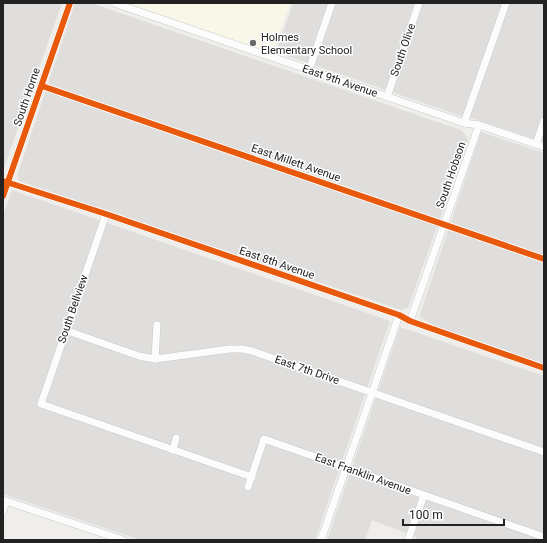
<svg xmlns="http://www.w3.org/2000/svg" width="547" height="543" viewBox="0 0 547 543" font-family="Roboto,sans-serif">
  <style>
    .residential { fill: #dfdedc }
    .education { fill: #f8f7e8 }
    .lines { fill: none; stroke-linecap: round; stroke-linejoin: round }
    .minor-casing { stroke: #c9c8c7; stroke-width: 8 }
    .minor { stroke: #fdfcfc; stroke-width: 7 }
    .cycleway-casing { stroke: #fff; stroke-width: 8 }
    .cycleway { stroke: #e8590c; stroke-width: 6 }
    .poi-dot { fill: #6a6968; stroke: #fff; stroke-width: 1.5 }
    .labels { text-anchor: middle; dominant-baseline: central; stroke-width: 3; stroke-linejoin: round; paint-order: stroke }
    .poi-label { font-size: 11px; fill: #222; stroke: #fff; text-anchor: start }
    .street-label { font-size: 11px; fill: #222; stroke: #fff }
  </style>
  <rect width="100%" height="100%" fill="#f0eeeb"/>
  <!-- residential -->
  <g class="residential">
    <path d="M 3,3 L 62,3 L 3,171 Z"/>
    <path d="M 75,3 L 91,3 L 461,130 L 465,134 L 468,140 L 408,308 L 401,310 L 19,181 L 17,176 Z"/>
    <path d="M 293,3 L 544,3 L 544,142 L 474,119 L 458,115 L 276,52 Z"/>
    <path d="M 481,132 L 544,153 L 544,364 L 441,329 L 419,317 Z"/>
    <path d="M 12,190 L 390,321 L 315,540 L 140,540 L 3,494 L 3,215 Z"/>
    <path d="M 400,327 L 544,376 L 544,540 L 415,540 L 416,537 L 372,520 L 365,540 L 327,540 Z"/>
  </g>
  <!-- education -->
  <path class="education" d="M 114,3 L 290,3 L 271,57 Z"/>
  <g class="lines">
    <!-- minor casing -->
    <g class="minor-casing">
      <g id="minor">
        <path d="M 114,3 L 426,110 L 464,123 L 479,125 L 544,147"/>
        <path d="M 309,70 L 332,3"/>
        <path d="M 42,86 L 544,259"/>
        <path d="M 387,97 L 419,3"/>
        <path d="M 464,123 L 506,3"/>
        <path d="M 536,144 L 544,121"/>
        <path d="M 3,181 L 106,214 L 399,315 L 410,321 L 544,368"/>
        <path d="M 3,196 L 70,3"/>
        <path d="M 106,214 L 41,404 L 252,477"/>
        <path d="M 410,321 L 479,125"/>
        <path d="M 65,330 L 139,356 L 155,359 L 230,349 L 242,349 L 252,351 L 544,452"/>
        <path d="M 155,359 L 157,325"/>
        <path d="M 173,450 L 176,438"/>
        <path d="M 248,487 L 264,439 L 544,537"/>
        <path d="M 3,500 L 123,540"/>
        <path d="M 3,511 L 6,501"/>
        <path d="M 321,540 L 399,315"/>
        <path d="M 408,540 L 424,495"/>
      </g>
    </g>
    <!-- minor -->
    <use href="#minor" class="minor"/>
    <!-- cycleway casing -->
    <g class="cycleway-casing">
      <g id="cycleway">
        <path d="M 42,86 L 544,259"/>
        <path d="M 3,181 L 106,214 L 399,315 L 410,321 L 544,368"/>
        <path d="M 3,196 L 70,3"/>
      </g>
    </g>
    <!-- cycleway -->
    <use href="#cycleway" class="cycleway"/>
  </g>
  <!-- markers -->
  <circle class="poi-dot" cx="253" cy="43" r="4"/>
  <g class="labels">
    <!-- poi labels -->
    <g class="poi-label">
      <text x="261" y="37">Holmes<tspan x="261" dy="13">Elementary School</tspan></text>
    </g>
    <!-- street labels -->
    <g class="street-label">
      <text transform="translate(403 50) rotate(-71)">South Olive</text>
      <text transform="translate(340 81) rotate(19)">East 9th Avenue</text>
      <text transform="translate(27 97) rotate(-71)">South Horne</text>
      <text transform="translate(296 163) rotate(19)">East Millett Avenue</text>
      <text transform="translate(451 175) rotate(-71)">South Hobson</text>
      <text transform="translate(277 263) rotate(19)">East 8th Avenue</text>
      <text transform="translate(73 309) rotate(-71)">South Bellview</text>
      <text transform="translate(307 370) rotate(19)">East 7th Drive</text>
      <text transform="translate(363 474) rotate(20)">East Franklin Avenue</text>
    </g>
  </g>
  <!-- border -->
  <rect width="547" height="543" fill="none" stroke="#222222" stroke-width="8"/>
  <!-- scale -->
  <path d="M403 519v6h101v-6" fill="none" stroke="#222222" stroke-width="2"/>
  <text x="409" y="519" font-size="12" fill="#222222" stroke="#ffffff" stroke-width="3" paint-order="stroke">100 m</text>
</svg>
